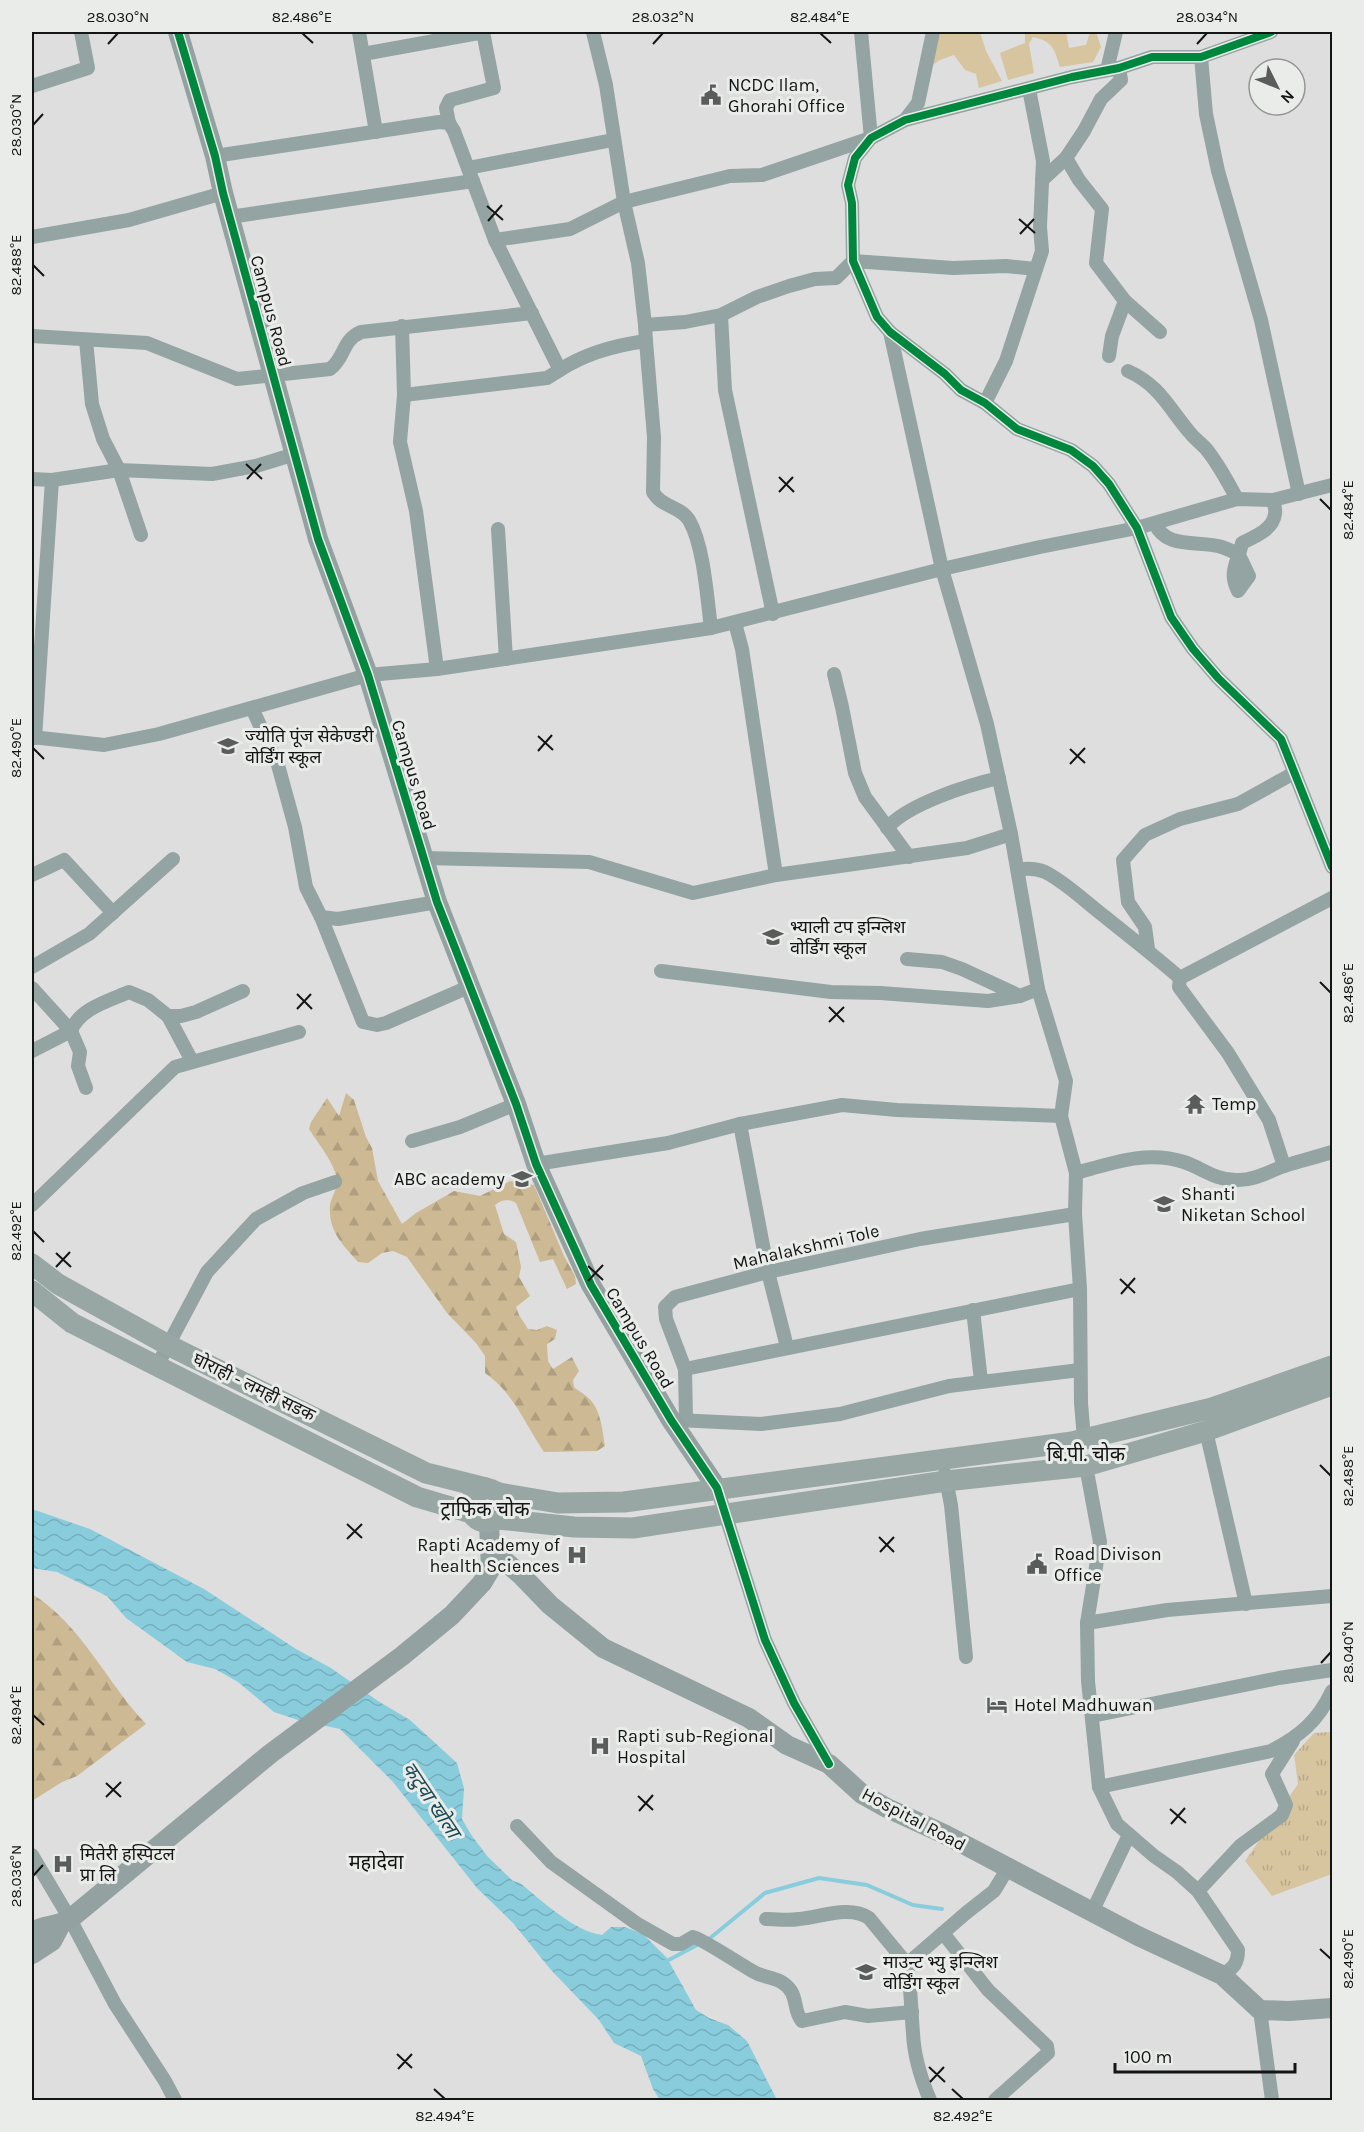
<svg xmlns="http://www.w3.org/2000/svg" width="1364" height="2132" viewBox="0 0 1364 2132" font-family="Karla,'Noto Sans Devanagari',sans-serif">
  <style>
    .green { fill: #d7c5a0 }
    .forest { fill: url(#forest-firs) }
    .park { fill: url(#park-tufts) }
    .water { fill: url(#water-waves) }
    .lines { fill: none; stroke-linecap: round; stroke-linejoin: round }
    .stream { stroke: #89cddd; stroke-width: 4 }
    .street { stroke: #93a4a2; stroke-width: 14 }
    .secondary { stroke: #93a2a1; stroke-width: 20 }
    .primary { stroke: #98a7a4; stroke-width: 21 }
    .cycleway-casing { stroke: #eaecea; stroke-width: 11 }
    .cycleway { stroke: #00873e; stroke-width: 8 }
    .ticks { fill: none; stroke: #131414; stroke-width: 2 }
    .labels { text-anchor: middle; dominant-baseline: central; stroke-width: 6; stroke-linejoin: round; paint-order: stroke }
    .poi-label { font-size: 18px; fill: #131414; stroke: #eaecea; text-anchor: start }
    .street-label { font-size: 18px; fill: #131414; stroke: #eaecea }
    .neighbourhood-label { font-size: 20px; fill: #131414; stroke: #eaecea }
    .water-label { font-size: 20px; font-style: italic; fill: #1d4953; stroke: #eaecea }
    .neatline { fill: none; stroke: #131414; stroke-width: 2 }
    .ticks-label { font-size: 15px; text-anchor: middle; fill: #131414 }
  </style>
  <defs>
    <pattern id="forest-firs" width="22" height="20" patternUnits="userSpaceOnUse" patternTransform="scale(1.5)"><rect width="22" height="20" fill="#cdba94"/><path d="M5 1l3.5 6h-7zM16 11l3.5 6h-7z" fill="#af9f7f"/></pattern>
    <pattern id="park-tufts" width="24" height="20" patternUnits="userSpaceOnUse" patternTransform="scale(1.5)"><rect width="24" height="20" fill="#d7c5a0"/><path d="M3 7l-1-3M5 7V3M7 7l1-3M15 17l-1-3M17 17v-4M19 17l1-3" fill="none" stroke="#b8a889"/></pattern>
    <pattern id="water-waves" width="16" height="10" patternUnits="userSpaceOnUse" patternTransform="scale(1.5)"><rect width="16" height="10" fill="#89cddd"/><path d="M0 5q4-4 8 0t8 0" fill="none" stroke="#75afbd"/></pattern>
  </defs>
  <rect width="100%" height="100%" fill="#dedede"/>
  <!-- green -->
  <g class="green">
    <path d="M 934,32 L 980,32 L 986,51 L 1002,81 L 979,88 L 976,74 L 965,70 L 954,55 L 940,60 L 926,69 Z"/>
    <path d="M 1025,32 L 1066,32 L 1069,48 L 1086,45 L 1090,32 L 1096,32 L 1101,47 L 1093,62 L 1060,67 C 1054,49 1054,42 1033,37 L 1029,44 L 1034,73 L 1008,80 L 1000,53 L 1025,43 Z"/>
  </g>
  <!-- forest -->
  <g class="forest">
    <path d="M 346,1093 L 354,1100 L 366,1137 L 372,1148 L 378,1181 L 402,1224 L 416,1213 L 454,1191 L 480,1196 L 510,1181 L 534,1185 L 564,1256 L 575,1276 L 576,1284 L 567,1289 L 553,1259 L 540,1262 L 516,1203 C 510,1199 501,1199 495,1205 L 504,1234 L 516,1242 L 521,1267 L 519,1277 L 530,1296 L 516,1307 L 519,1315 L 528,1329 L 537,1330 L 547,1326 L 557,1330 L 555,1339 L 547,1344 L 548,1361 L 553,1369 L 572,1357 L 579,1371 L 573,1380 L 574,1387 C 578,1391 582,1392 586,1396 C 601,1407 602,1429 605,1446 L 597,1451 L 544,1452 C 525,1424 514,1393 485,1373 L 485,1356 L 476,1343 L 447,1313 L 407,1257 L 393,1251 L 382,1253 L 368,1263 L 358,1262 C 342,1244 328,1231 330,1205 C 331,1198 337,1189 337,1183 C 338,1167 317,1142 309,1129 L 311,1122 L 327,1098 L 339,1116 Z"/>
    <path d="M 32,1594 C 82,1625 106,1682 146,1724 L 77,1776 L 62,1782 L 32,1801 Z"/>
  </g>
  <!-- park -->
  <path class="park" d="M 1332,1732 L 1332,1874 L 1272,1896 L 1245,1861 L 1298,1784 L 1294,1755 L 1314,1733 Z"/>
  <!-- water -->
  <path class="water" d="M 32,1509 L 90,1529 L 204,1589 L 296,1649 L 331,1668 L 378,1701 L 410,1720 L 457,1763 L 464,1788 L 462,1819 L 472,1836 L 488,1857 L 513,1881 L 520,1883 C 541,1900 575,1932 602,1935 L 611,1927 L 625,1927 L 643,1934 L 667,1958 L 696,2010 L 709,2018 L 728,2025 L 747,2041 L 777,2100 L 660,2100 L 653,2089 L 641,2056 L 614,2043 L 599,2020 L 551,1970 L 513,1923 L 477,1888 L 393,1782 L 340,1729 L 298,1720 L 274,1712 L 238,1682 L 215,1669 L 187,1662 L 126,1618 L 107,1596 L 57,1572 L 32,1568 Z"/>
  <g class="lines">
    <!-- stream -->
    <g class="stream">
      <path d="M 709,1939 L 765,1893 L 819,1878 L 867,1885 L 913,1905 L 942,1909"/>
      <path d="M 663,1963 L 699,1944"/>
    </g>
    <!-- street -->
    <g class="street">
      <path d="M 359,32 L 376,132"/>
      <path d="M 593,32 L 606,85 L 624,202 L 638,263 L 645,325"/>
      <path d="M 1271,32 L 1201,57 L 1152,57 L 1119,68 L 1072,77 L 905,120 L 871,138 L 855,158 L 848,185 L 852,203 L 853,261 L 877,317 L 890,332 L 945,374 L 961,390 L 985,403 L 1017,429 L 1071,450 L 1093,466 L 1109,484 L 1137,528 L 1171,617 L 1193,649 L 1218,678 L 1281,739 L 1332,867"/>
      <path d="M 363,54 L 484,32"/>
      <path d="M 1201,57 L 1206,114 L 1218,171 L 1261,320 L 1299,494"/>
      <path d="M 1107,70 L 1116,32"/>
      <path d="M 32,86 L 88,68 L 81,32"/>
      <path d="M 905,120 L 918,103 L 933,32"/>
      <path d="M 449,123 L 446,108 L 450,100 L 494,88 L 483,32"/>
      <path d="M 215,156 L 439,122 L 449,123 L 454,131 L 495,240 L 570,229 L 624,202 L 730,176 L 762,175 L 871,138 L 861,32"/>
      <path d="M 1066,158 L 1079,180 L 1102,209 L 1096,263 L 1125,301 L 1160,332"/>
      <path d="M 468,168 L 613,140"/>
      <path d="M 1042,180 L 1066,158 L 1084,131 L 1101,99 L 1121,80 L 1119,68"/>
      <path d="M 230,217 L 473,181"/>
      <path d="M 32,237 L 129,220 L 223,193"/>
      <path d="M 495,240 L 560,370 C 584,354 617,345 646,341 L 654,437 L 653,492 C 661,507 680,506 689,520 C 704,546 707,598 711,628"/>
      <path d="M 721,315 L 725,390 L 773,614"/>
      <path d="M 402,326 L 404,395 L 400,442 L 416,511 L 437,669"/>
      <path d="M 890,332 L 942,569 L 987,724 L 1011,834 L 1038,989 L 1066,1081 L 1061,1116 L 1076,1173 L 1075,1214 L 1080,1289 L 1081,1403 L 1084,1439"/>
      <path d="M 32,336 L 147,343 L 237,379 L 330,369 C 346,357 341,341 361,332 L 532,313"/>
      <path d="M 86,340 L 92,404 L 103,439 L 119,470 L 141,535"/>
      <path d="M 646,341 L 645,325 L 685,322 L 721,315 L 757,297 L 789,286 L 815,279 L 836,278 L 853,261 L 953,268 L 1006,266 L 1036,269"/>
      <path d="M 1109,356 L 1112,336 L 1125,301"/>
      <path d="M 1128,371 C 1161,386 1169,409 1191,434 C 1196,440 1202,444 1207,450 C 1219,465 1228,482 1237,499"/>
      <path d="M 404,395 L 547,378 L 560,370"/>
      <path d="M 985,403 L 1006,361 L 1042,251 L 1040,227 L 1043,161 L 1029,89"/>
      <path d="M 32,479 L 52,480 L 35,738"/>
      <path d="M 52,480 L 119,470 L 212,474 L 256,466 L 295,454"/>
      <path d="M 1155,523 C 1165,550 1200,540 1222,547 C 1228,549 1234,552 1239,555 L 1249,576 L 1238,591 C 1228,572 1238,562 1242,543 C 1254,537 1273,530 1275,514 C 1276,510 1274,504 1273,500"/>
      <path d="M 498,529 L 506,659"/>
      <path d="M 735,623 L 742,649 L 776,875 L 967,848 L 1011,834"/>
      <path d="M 834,674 L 842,707 L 855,773 L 865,797 L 909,857"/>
      <path d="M 252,708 L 278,765 L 295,827 L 306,887 L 321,917 L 338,919 L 437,902"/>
      <path d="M 32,737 L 104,745 L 159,734 L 368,675 L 437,669 L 711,628 L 942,569 L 1040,547 L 1137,528 L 1237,499 L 1273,500 L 1332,485"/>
      <path d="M 887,828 C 908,804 968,785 999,778"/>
      <path d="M 424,858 L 589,862 L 693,893 L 776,875"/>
      <path d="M 1018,870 C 1027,868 1035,868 1045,872 C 1064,881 1087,903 1104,916 C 1130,937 1155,956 1180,978"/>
      <path d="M 32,875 L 64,860 L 113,913"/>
      <path d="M 321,917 L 363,1022 L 377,1025 L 386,1023 L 471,986"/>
      <path d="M 1148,949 L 1145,927 L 1128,902 L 1123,860 L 1145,835 L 1180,819 L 1238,804 L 1294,773"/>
      <path d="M 907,959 L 942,962 L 962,969 L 1020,996"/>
      <path d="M 32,967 L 89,934 L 173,859"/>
      <path d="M 661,971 L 831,992 L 880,993 L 988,1001 L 1020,996 L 1038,989"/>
      <path d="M 32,988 L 71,1031 L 80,1052 L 78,1066 L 86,1088"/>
      <path d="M 168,1016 L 192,1061"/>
      <path d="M 32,1051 L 71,1031 C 79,1009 108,1001 129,992 L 148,1000 L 168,1016 L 181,1016 L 196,1012 L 243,991"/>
      <path d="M 740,1124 L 768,1272 L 787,1347"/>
      <path d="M 412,1141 L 460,1127 L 516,1104"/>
      <path d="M 536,1164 L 668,1143 L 740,1124 L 842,1105 L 897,1110 L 1061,1116"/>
      <path d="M 1284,1166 L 1269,1120 L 1228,1053 L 1179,987 L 1180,978 L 1332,898"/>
      <path d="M 1076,1173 C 1112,1163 1147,1150 1184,1162 C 1202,1168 1215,1180 1236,1180 C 1253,1181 1268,1172 1284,1166 C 1300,1161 1316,1157 1332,1152"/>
      <path d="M 32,1205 L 175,1067 L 299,1032"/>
      <path d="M 973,1310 L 981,1381"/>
      <path d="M 157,1366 L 207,1272 L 256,1219 L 303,1193 L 335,1182"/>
      <path d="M 685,1369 L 1080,1289"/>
      <path d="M 677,1420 L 761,1424 L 840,1414 L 949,1386 L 1080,1370"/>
      <path d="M 686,1420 L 685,1369 L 666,1319 L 665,1307 L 675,1297 L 768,1272 L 920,1239 L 1075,1214"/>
      <path d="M 1206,1431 L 1246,1604"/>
      <path d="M 1086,1466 L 1100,1542 L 1087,1623 L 1088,1681 L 1099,1787 L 1117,1824 L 1154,1856 L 1177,1872 L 1198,1891 L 1238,1950 C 1238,1963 1234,1968 1222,1975"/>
      <path d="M 945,1474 L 951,1505 L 966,1657"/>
      <path d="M 717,1488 L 765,1640 L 794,1703 L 829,1764"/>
      <path d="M 1087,1623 L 1167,1610 L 1332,1596"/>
      <path d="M 1092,1716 L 1279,1678 L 1332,1670"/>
      <path d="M 1099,1787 L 1271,1751 C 1300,1736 1318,1721 1332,1691"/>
      <path d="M 517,1826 L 551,1862 L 636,1923 L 673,1944 L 681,1944 L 693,1937 C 703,1939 741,1965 754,1972 C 766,1979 781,1976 791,1991 C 797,2000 794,2012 802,2021 L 845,2012 L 868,2016 L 912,2012"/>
      <path d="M 32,1855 L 70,1919 L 115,2004 L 165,2081 L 175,2100"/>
      <path d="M 1198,1891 L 1240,1846 L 1282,1815 L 1286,1805 L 1272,1774 L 1293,1741"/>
      <path d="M 1092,1912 L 1129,1835"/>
      <path d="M 766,1919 C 777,1919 788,1921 799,1919 C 821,1917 850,1905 869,1918 L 907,1964"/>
      <path d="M 943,1933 L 988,1990 L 1047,2046 L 1048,2053 L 995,2100"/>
      <path d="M 1260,2010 L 1272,2100"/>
      <path d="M 930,2100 C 921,2079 914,2056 913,2033 C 911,2010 911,1987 907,1964 L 966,1913 L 994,1891 L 1008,1868"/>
    </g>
    <!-- secondary -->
    <g class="secondary">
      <path d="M 178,32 L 215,156 L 223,193 L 318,539 L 368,675 L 437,902 L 516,1104 L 536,1164 L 591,1285 L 671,1420 L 717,1488"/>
      <path d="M 491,1549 L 522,1576 L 550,1605 L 603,1648 L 749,1718 L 787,1745 L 829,1764 L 862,1794 L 887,1808 L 944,1834 L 1138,1936 L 1222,1975 L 1260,2010 L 1289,2011 L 1332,2008"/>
      <path d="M 32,1932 C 44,1924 57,1927 70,1919 L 270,1754 L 402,1656 L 452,1615 L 482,1583 L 491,1568 L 489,1523"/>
      <path d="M 32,1954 L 52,1941 L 61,1924"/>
    </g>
    <!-- primary -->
    <g class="primary">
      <path d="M 32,1264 L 58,1284 L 168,1345 L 426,1473 L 486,1488"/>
      <path d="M 32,1291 L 72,1323 L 157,1366 L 417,1497 L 471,1513"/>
      <path d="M 499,1493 L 558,1503 L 624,1502 L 1072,1442 L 1212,1408 L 1332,1366"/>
      <path d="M 498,1519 C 509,1506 503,1491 486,1488 L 474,1494 L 469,1507 C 474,1522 484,1525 498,1519 L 574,1527 L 633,1528 L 946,1481 L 1086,1466 L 1206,1431 L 1332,1385"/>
    </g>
    <!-- cycleway casing -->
    <g class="cycleway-casing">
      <g id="cycleway">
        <path d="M 178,32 L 215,156 L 223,193 L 318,539 L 368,675 L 437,902 L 516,1104 L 536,1164 L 591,1285 L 671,1420 L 717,1488 L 765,1640 L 794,1703 L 829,1764"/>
        <path d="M 1271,32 L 1201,57 L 1152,57 L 1119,68 L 1072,77 L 905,120 L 871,138 L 855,158 L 848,185 L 852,203 L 853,261 L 877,317 L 890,332 L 945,374 L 961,390 L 985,403 L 1017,429 L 1071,450 L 1093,466 L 1109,484 L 1137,528 L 1171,617 L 1193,649 L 1218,678 L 1281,739 L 1332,867"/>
      </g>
    </g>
    <!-- cycleway -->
    <use href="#cycleway" class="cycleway"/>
  </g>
  <!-- ticks -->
  <path class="ticks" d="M 302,33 L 313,43M 820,33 L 831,43M 108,44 L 118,33M 653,44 L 663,33M 1197,44 L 1207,33M 33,125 L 43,114M 487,206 L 503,220M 1019,219 L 1035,233M 488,221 L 502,205M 1020,234 L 1034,219M 33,265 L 44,276M 246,464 L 262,479M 779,477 L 794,492M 247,479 L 261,464M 779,492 L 793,477M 1320,499 L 1331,510M 538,736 L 553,750M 33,748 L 44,759M 1070,749 L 1085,763M 538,751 L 552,735M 1070,764 L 1085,748M 1320,982 L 1331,993M 297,994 L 312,1009M 829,1007 L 844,1022M 297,1009 L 311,994M 829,1022 L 844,1007M 33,1231 L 44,1242M 56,1253 L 71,1267M 588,1266 L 603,1280M 56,1267 L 70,1252M 1120,1279 L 1135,1293M 588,1281 L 603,1265M 1121,1294 L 1135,1278M 1320,1465 L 1331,1476M 347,1524 L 362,1538M 879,1537 L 894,1552M 347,1539 L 362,1524M 880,1552 L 894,1537M 1321,1663 L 1331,1652M 33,1715 L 44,1725M 106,1783 L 121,1797M 638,1796 L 653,1810M 106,1797 L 121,1782M 1170,1809 L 1186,1823M 639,1811 L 653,1795M 1171,1824 L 1185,1808M 33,1876 L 43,1865M 1320,1949 L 1331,1959M 397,2054 L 412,2068M 929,2067 L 945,2082M 398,2069 L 412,2054M 930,2082 L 944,2067M 434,2089 L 445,2099M 952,2089 L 963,2099"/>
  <!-- icons -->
  <defs>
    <g id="civic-bare" transform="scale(1.62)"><path d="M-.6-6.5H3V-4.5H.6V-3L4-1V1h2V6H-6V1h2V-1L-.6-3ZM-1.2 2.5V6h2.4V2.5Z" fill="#5a5b5b" stroke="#eaecea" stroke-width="2.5" paint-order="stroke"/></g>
    <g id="school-bare" transform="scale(1.62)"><path d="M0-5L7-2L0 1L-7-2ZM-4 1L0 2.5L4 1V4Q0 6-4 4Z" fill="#5a5b5b" stroke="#eaecea" stroke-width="2.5" paint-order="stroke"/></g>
    <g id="temple-bare" transform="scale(1.62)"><path d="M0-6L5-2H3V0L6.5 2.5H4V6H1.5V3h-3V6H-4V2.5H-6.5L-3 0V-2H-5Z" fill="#5a5b5b" stroke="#eaecea" stroke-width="2.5" paint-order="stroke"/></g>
    <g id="hospital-bare" transform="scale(1.62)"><path d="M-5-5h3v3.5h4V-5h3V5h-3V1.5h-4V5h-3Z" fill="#5a5b5b" stroke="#eaecea" stroke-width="2.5" paint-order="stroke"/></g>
    <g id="hotel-bare" transform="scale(1.62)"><path d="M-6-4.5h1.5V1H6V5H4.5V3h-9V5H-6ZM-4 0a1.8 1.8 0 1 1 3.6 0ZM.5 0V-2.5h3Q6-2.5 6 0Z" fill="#5a5b5b" stroke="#eaecea" stroke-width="2.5" paint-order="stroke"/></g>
  </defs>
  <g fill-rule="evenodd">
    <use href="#civic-bare" x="711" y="95"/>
    <use href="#school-bare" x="228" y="746"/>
    <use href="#school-bare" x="773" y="937"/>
    <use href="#temple-bare" x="1195" y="1104"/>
    <use href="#school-bare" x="522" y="1179"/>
    <use href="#school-bare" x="1164" y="1204"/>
    <use href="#hospital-bare" x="577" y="1555"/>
    <use href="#civic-bare" x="1037" y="1564"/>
    <use href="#hotel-bare" x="997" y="1705"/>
    <use href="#hospital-bare" x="600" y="1746"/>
    <use href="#hospital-bare" x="63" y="1864"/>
    <use href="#school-bare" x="866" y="1972"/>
  </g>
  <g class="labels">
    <!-- poi labels -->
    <g class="poi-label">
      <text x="728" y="85">NCDC Ilam,<tspan x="728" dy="21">Ghorahi Office</tspan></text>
      <text x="245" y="736">ज्योति पूंज सेकेण्डरी<tspan x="245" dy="21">वोर्डिंग स्कूल</tspan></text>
      <text x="790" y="927">भ्याली टप इन्ग्लिश<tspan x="790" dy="21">वोर्डिंग स्कूल</tspan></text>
      <text x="1212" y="1104">Temp</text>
      <text x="505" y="1179" text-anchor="end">ABC academy</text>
      <text x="1181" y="1194">Shanti<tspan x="1181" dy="21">Niketan School</tspan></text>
      <text x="560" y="1545" text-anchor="end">Rapti Academy of<tspan x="560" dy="21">health Sciences</tspan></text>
      <text x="1054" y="1554">Road Divison<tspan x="1054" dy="21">Office</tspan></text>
      <text x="1014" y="1705">Hotel Madhuwan</text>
      <text x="617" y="1736">Rapti sub-Regional<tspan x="617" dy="21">Hospital</tspan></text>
      <text x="80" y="1854">मितेरी हस्पिटल<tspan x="80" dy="21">प्रा लि</tspan></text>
      <text x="883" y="1962">माउन्ट भ्यु इन्ग्लिश<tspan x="883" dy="21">वोर्डिंग स्कूल</tspan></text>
    </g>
    <!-- street labels -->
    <g class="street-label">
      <text transform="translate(271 311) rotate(75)">Campus Road</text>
      <text transform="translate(414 775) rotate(73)">Campus Road</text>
      <text transform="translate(806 1247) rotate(-13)">Mahalakshmi Tole</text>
      <text transform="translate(640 1338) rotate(59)">Campus Road</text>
      <text transform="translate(254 1387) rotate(26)">घोराही - लमही सडक</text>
      <text transform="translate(914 1819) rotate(28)">Hospital Road</text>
    </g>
    <!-- neighbourhood labels -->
    <g class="neighbourhood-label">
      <text x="1086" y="1454">बि.पी. चोक</text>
      <text x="485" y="1509">ट्राफिक चोक</text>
      <text x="376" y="1862">महादेवा</text>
    </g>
    <!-- water labels -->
    <g class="water-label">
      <text transform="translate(431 1800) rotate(56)">कटुवा खोला</text>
    </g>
  </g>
  <!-- border -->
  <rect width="1364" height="2132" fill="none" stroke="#eaecea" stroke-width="66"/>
  <!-- north arrow -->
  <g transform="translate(1277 87) rotate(133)"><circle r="28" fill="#eaecea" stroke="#949694" stroke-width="1.5"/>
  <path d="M0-4.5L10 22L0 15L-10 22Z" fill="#5a5b5b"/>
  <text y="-9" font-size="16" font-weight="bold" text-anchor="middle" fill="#131414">N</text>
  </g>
  <!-- scale -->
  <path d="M1115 2063v9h180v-9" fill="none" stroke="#131414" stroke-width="3"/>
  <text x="1124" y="2063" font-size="18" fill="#131414" stroke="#eaecea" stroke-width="4.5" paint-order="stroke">100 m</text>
  <rect x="33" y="33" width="1298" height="2066" class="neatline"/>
  <g class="ticks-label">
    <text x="118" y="22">28.030°N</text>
    <text x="302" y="22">82.486°E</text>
    <text x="663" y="22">28.032°N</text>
    <text x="820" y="22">82.484°E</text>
    <text x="1207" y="22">28.034°N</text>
    <text transform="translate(16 125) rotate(-90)" y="5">28.030°N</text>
    <text transform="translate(16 265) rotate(-90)" y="5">82.488°E</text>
    <text transform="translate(1348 510) rotate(-90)" y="5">82.484°E</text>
    <text transform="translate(16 748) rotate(-90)" y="5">82.490°E</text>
    <text transform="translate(1348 993) rotate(-90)" y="5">82.486°E</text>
    <text transform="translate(16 1231) rotate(-90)" y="5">82.492°E</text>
    <text transform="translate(1348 1476) rotate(-90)" y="5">82.488°E</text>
    <text transform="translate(1348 1652) rotate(-90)" y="5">28.040°N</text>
    <text transform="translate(16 1715) rotate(-90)" y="5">82.494°E</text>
    <text transform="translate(16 1876) rotate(-90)" y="5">28.036°N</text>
    <text transform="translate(1348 1959) rotate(-90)" y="5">82.490°E</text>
    <text x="445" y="2121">82.494°E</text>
    <text x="963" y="2121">82.492°E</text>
  </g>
</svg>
